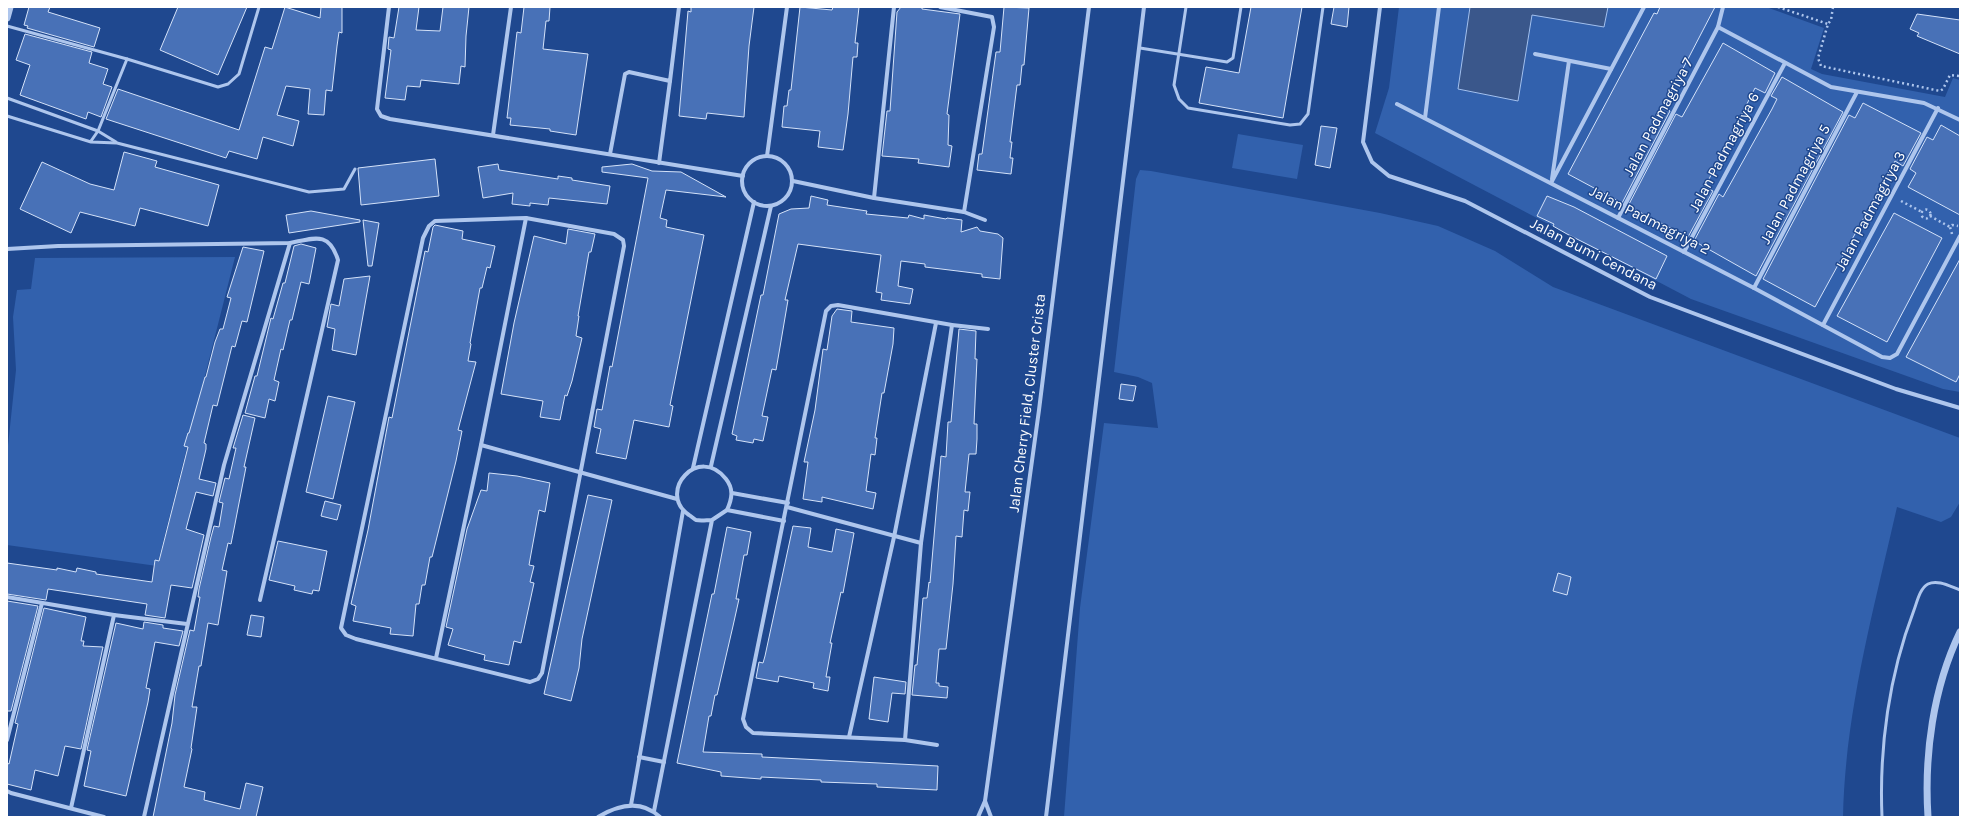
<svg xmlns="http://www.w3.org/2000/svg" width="1967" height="824" viewBox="0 0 1967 824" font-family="Karla,sans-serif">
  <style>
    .green { fill: #3261ad }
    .water { fill: #3a578b; stroke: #a2c0ee }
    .building { fill: #4871b7; stroke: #d4e2f9 }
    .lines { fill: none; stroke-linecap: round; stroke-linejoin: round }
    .path { stroke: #aec6ed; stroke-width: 2.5; stroke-dasharray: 2 3; stroke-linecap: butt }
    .service { stroke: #aec6ed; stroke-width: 3 }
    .minor { stroke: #aec6ed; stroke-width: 4 }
    .tertiary { stroke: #aec6ed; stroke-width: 7 }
    .labels { text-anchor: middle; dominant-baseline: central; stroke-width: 3; stroke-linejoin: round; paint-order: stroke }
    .street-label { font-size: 15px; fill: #fff; stroke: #1f488f }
  </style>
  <rect width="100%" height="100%" fill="#1f488f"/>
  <!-- green -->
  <g class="green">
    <path d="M 1399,7 L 1766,7 L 1824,28 L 1811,69 L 1822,74 L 1945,97 L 1953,78 L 1960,80 L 1960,392 L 1943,389 L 1691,299 L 1375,133 L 1389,88 Z"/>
    <path d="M 1238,134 L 1303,145 L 1297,179 L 1232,168 Z"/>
    <path d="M 1140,170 L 1151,171 L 1380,213 L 1438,226 L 1495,251 L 1553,287 L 1960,438 L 1960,502 L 1951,517 L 1941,522 L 1897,507 C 1874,609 1845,712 1843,817 L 1064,817 L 1080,608 L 1104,423 L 1158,428 L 1152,383 L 1138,377 L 1114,372 L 1136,179 Z"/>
    <path d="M 235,257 L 157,566 L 7,545 L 7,455 L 16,370 L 13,317 L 17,290 L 31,289 L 35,258 Z"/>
  </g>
  <!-- water -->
  <path class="water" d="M 1470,7 L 1608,7 L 1604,27 L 1532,15 L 1518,101 L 1458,89 Z"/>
  <!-- building -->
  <g class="building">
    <path d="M 29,7 L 50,7 L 48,12 L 100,28 L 94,47 L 27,28 L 28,26 L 24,25 Z"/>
    <path d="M 178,7 L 247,7 L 218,75 L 160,50 Z"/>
    <path d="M 285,7 L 320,18 L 321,7 L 342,7 L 342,33 L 339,32 L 337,46 L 332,91 L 326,90 L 324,115 L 308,114 L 310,89 L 286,86 L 277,115 L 299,121 L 293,146 L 263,137 L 257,159 L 229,151 L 226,158 L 106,119 L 118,89 L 239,130 L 265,47 L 272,49 Z"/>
    <path d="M 399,7 L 419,7 L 416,30 L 440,31 L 443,7 L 469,7 L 466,36 L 465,67 L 461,66 L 459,84 L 421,80 L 420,87 L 407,86 L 405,100 L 385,98 L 391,50 L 388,49 L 389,37 L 394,38 Z"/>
    <path d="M 524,7 L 550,7 L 549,21 L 546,21 L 543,49 L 588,54 L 576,135 L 550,131 L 550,129 L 510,125 L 511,118 L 507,118 L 517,32 L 521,33 Z"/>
    <path d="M 691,7 L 754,7 L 749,46 L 744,117 L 707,113 L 706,119 L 679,116 L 688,11 L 691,12 Z"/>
    <path d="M 800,7 L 832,10 L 833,7 L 859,7 L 855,43 L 858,43 L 857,57 L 853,57 L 848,114 L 843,150 L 818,147 L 820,131 L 782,127 L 784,106 L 787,106 L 789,90 L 791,90 Z"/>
    <path d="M 901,7 L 922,7 L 922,9 L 960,14 L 947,114 L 949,115 L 948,145 L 952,146 L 949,167 L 918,163 L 919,159 L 882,156 L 887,111 L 890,111 L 897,12 Z"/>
    <path d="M 1004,7 L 1029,8 L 1024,65 L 1022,65 L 1020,85 L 1017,85 L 1010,142 L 1012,142 L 1010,158 L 1013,158 L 1011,174 L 977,170 L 979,154 L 982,154 L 996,52 L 1000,52 Z"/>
    <path d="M 1251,7 L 1302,7 L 1283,118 L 1199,103 L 1206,67 L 1239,73 Z"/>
    <path d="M 1334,7 L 1349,7 L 1347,27 L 1331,24 Z"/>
    <path d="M 1660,7 L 1715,7 L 1663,107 L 1670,111 L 1622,203 L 1568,174 L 1654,13 L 1657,14 Z"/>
    <path d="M 1917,14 L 1960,20 L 1960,54 L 1917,36 L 1919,33 L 1910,29 Z"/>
    <path d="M 25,34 L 92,52 L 89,63 L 108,69 L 103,84 L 112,87 L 101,117 L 88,112 L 86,119 L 20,95 L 30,65 L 16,60 Z"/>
    <path d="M 1723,43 L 1775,73 L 1765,93 L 1755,88 L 1705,187 L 1713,191 L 1688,237 L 1628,206 L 1676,114 L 1682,117 Z"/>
    <path d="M 1782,77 L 1843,112 L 1756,276 L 1694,241 L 1719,194 L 1723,197 L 1772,109 L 1777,99 L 1771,96 Z"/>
    <path d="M 1863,103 L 1921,133 L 1903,166 L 1895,161 L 1815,307 L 1763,279 L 1849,115 L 1855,118 Z"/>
    <path d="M 1941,125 L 1960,136 L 1960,215 L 1908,187 L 1916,173 L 1910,169 L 1927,137 L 1933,140 Z"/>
    <path d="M 1321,126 L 1337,128 L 1330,168 L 1315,165 Z"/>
    <path d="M 124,152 L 157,161 L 155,167 L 219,185 L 208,226 L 140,208 L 135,226 L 80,212 L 71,233 L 20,209 L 42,162 L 90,184 L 114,190 Z"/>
    <path d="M 435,159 L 439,196 L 361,205 L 358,168 Z"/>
    <path d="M 498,164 L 499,170 L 558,179 L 558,176 L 572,178 L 572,180 L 610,186 L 607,204 L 549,198 L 548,205 L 530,203 L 530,206 L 512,204 L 513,193 L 483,198 L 478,167 Z"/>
    <path d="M 632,164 L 652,171 L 681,172 L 726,197 L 666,190 L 660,218 L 667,220 L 666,227 L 704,235 L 670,405 L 673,406 L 669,427 L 634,420 L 626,459 L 596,453 L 601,429 L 594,427 L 597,409 L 602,410 L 610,366 L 612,367 L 648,178 L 602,172 L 602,167 Z"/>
    <path d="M 811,196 L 828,200 L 827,205 L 867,211 L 866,214 L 908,218 L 909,215 L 924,219 L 924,215 L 946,219 L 947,218 L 962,220 L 961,232 L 977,227 L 980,231 L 998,234 L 1003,238 L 1000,279 L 982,277 L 982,274 L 925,267 L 925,264 L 901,261 L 898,286 L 913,289 L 910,304 L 881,300 L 882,293 L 876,292 L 881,255 L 798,244 L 785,300 L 788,300 L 780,347 L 776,370 L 772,369 L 762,416 L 768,417 L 763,441 L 754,439 L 753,443 L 736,440 L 737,436 L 732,434 L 761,295 L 763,295 L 779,214 L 791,209 L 809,208 Z"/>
    <path d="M 1547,196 L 1574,207 L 1667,256 L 1656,279 L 1567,234 L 1553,226 L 1554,224 L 1537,216 Z"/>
    <path d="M 311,211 L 360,220 L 360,222 L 289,233 L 286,215 Z"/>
    <path d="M 1894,213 L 1942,238 L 1887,342 L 1837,316 Z"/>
    <path d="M 363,220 L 379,223 L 372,266 L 368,266 Z"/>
    <path d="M 435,225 L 463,231 L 462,239 L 495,246 L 490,268 L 487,267 L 482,288 L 480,288 L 470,343 L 471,344 L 468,361 L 476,362 L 458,430 L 462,431 L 456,461 L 432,557 L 430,557 L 425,585 L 422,585 L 419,604 L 416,604 L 413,636 L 390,634 L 391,628 L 353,621 L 356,606 L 351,604 L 368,530 L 389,417 L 392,418 L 425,251 L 428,252 L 433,227 Z"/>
    <path d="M 568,229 L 595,234 L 591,252 L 589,252 L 578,316 L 579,316 L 576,336 L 582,338 L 572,381 L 567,396 L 565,395 L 560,420 L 540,417 L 543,401 L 501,394 L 514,323 L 534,236 L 566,244 Z"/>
    <path d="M 301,244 L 316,248 L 309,284 L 301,282 L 292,320 L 290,320 L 283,350 L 281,349 L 274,380 L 279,382 L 275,401 L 269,399 L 265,418 L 245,413 L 255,376 L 257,376 L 271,318 L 273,319 L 283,283 L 285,283 L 294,246 Z"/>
    <path d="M 243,247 L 264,251 L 247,322 L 242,321 L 235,347 L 232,346 L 217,406 L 213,405 L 204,443 L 206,444 L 206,449 L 199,479 L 216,483 L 213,496 L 196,492 L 186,529 L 204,535 L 192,588 L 171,585 L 165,618 L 145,615 L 147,604 L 48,589 L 46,600 L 7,594 L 7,563 L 57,570 L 57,568 L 76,572 L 77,568 L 96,572 L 96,574 L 152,582 L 155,560 L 159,561 L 188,447 L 184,446 L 188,433 L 189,433 L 205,377 L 206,377 L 215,342 L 220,329 L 223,329 L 231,298 L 227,297 Z"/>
    <path d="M 1960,259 L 1960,374 L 1956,382 L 1906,357 Z"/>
    <path d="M 370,276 L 356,355 L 332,350 L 335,329 L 327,327 L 331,304 L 339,306 L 344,279 Z"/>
    <path d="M 837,309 L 852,311 L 851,322 L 894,328 L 893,344 L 884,393 L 882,393 L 875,438 L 877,438 L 875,455 L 871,454 L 866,491 L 876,493 L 873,509 L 822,497 L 822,502 L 803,499 L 808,462 L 804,462 L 815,410 L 823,349 L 827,350 L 832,316 Z"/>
    <path d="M 959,329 L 976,331 L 975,359 L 977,359 L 974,424 L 977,424 L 977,439 L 976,454 L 969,454 L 965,492 L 970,492 L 968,511 L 964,510 L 962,537 L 956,536 L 953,584 L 946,649 L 939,649 L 936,683 L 939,683 L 939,686 L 948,687 L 947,698 L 912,695 L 915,665 L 917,665 L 923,598 L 927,598 L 929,582 L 930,583 L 941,456 L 946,457 L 948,422 L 951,422 Z"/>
    <path d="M 1121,384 L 1136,386 L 1133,401 L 1119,399 Z"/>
    <path d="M 328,396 L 355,402 L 333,499 L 306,492 Z"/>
    <path d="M 243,415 L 255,418 L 244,467 L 246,467 L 234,529 L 231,544 L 228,543 L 222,570 L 227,571 L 218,625 L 208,623 L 201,666 L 199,666 L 192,707 L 197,707 L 191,748 L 192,749 L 184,787 L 205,792 L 204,800 L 240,809 L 246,783 L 263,787 L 256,817 L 153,817 L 172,723 L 175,695 L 190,630 L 194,631 L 200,597 L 198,597 L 199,589 L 211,537 L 214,526 L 219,527 L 223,503 L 219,502 L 225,478 L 229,479 L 236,448 L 233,448 Z"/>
    <path d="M 489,473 L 517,476 L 550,483 L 545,512 L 539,510 L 529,565 L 534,566 L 530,582 L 534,583 L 521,643 L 514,641 L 509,665 L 484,660 L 485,655 L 448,645 L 453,629 L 446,627 L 467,529 L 481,490 L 487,491 Z"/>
    <path d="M 588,495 L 612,500 L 582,639 L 579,668 L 571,701 L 544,694 Z"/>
    <path d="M 325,501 L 341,505 L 337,520 L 321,516 Z"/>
    <path d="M 793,526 L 811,528 L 808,547 L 832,552 L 836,529 L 854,533 L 843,593 L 841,592 L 830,643 L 832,643 L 826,677 L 830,677 L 828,691 L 813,688 L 814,683 L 779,676 L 778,682 L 756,678 L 759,662 L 763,663 L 765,656 Z"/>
    <path d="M 727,527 L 751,532 L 747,555 L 744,555 L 736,599 L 739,599 L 733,626 L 717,695 L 715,695 L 711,716 L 709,716 L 703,752 L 762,754 L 762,757 L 938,766 L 937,790 L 877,787 L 877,784 L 821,782 L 821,780 L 761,777 L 761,779 L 721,776 L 721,772 L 677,763 L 712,594 L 714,594 Z"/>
    <path d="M 278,541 L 327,551 L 319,591 L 313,590 L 312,594 L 294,590 L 295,586 L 269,580 Z"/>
    <path d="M 1558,573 L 1571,577 L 1567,595 L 1553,591 Z"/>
    <path d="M 7,601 L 38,606 L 11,711 L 7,711 Z"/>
    <path d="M 44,608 L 86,617 L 81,641 L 84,641 L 83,646 L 103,647 L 81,749 L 65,746 L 58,776 L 35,770 L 31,790 L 7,784 L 7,763 L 9,764 L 18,724 L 15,723 Z"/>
    <path d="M 251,615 L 264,617 L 261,637 L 247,635 Z"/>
    <path d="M 144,622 L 163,625 L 163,628 L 183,631 L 179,646 L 155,642 L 146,688 L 150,689 L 148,702 L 126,796 L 84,786 L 91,751 L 87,750 L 116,623 L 143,629 Z"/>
    <path d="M 874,677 L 906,682 L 905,694 L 892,693 L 888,722 L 869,719 Z"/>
  </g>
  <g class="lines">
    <!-- path -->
    <g class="path">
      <path d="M 1778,7 L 1828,24"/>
      <path d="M 1833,7 L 1831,20 L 1828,24 L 1818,58 L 1821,66 L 1940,91 L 1943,89 L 1950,75 L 1960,76"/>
      <path d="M 1901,201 L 1922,212"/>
      <circle cx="1926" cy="214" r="4.5"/>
      <path d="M 1930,216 L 1950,227"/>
      <path d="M 1952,234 L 1950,227 L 1952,225 L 1958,226"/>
    </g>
    <!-- service -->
    <g class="service">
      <path d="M 1186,7 L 1174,85 L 1179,99 L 1188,108 L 1290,125 L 1300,124 L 1308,114 L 1323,7"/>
      <path d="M 7,26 L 127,59 L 218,87 L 228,84 L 239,74 L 259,7"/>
      <path d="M 1140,48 L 1227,62 L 1233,58 L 1241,7"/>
      <path d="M 7,98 L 98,131 L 116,142"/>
      <path d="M 7,116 L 91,142 L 117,143 L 309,192 L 344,189 L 355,169"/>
      <path d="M 91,141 L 98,131 L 127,59"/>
      <path d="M 1882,817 C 1879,748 1889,675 1914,610 C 1917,602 1920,588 1928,584 C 1938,579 1951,587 1960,590"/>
    </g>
    <!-- minor -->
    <g class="minor">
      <path d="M 389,7 L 377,109 L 381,116 L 390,119 L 743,176"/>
      <path d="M 940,7 L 992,17 L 994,27 L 964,212"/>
      <path d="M 1380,7 L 1363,142 L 1372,162 L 1389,176 L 1465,201 L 1650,297 L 1896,389 L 1960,408"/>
      <path d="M 1723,7 L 1718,27 L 1831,87 L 1924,103 L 1960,120"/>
      <path d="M 1535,54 L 1611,69"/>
      <path d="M 1397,104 L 1754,288 L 1882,357 L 1890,358 L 1897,354 L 1960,236"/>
      <path d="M 1425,118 L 1439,7"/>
      <path d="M 493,135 L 511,7"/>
      <path d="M 610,154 L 625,74 L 629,72 L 670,81 L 679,7"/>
      <path d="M 767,156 L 787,7"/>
      <circle cx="767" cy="181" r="25"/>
      <path d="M 659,163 L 670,81"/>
      <path d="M 1552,179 L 1569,61"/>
      <path d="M 793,181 L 874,198 L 964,212 L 985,220"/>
      <path d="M 1551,183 L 1644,7"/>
      <path d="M 874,198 L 894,7"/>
      <path d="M 526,218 L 614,234 L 623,240 L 624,246 L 542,673 L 538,679 L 530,682 L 356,639 L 346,635 L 341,628 L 423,238 L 429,226 L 435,221 Z"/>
      <path d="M 1618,218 L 1718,27"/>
      <path d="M 7,249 L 58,246 L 290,243 C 315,238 329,231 338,260 L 260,600"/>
      <path d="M 1684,252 L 1785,63"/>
      <path d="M 1754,288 L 1857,92"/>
      <path d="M 1823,325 L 1938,108"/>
      <path d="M 481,445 L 677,499"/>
      <path d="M 711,466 L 771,206"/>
      <path d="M 693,468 L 754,202"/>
      <path d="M 732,493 L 788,503"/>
      <path d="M 787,507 L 921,543"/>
      <path d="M 727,510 L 784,521"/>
      <path d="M 7,597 L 114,615 L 71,808"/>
      <path d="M 114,615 L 187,624"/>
      <path d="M 436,658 L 481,445 L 526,218"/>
      <path d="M 849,737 L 894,537 L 936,323"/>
      <path d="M 7,740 L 42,603"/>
      <path d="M 905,740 L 921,543 L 952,325"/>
      <path d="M 937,745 L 905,740 L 753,733 L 746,727 L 743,719 L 826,311 L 831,306 L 838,305 L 952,325 L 988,329"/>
      <path d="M 639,757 L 664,762"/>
      <path d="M 7,791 L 11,793 L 104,817"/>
      <path d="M 985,801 L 991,817"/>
      <path d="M 631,805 L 683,511"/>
      <path d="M 654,811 L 712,520 L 727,510 C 732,499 734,489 726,479 C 699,444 656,492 689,515 C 691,516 694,519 696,520 C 701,521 707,520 712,520"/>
      <path d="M 144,817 L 224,465 L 290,243"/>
      <path d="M 598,817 C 618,805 641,799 660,817"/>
      <path d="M 978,817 L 985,801 L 1039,410 L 1089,7"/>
      <path d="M 1046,817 L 1144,7"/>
    </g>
    <!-- tertiary -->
    <g class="tertiary">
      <path d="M 7,18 L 10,7"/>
      <path d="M 1928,817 C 1924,755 1933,688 1960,632"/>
    </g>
  </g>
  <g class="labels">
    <!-- street labels -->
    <g class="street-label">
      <text transform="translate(1658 117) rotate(-62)">Jalan Padmagriya 7</text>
      <text transform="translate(1724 152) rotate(-62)">Jalan Padmagriya 6</text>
      <text transform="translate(1795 184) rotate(-62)">Jalan Padmagriya 5</text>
      <text transform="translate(1870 211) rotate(-62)">Jalan Padmagriya 3</text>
      <text transform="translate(1650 220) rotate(27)">Jalan Padmagriya 2</text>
      <text transform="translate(1594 254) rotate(27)">Jalan Bumi Cendana</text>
      <text transform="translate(1027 403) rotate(-83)">Jalan Cherry Field, Cluster Crista</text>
    </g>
  </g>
  <!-- border -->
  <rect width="1967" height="824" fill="none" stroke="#ffffff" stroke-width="16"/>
</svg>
